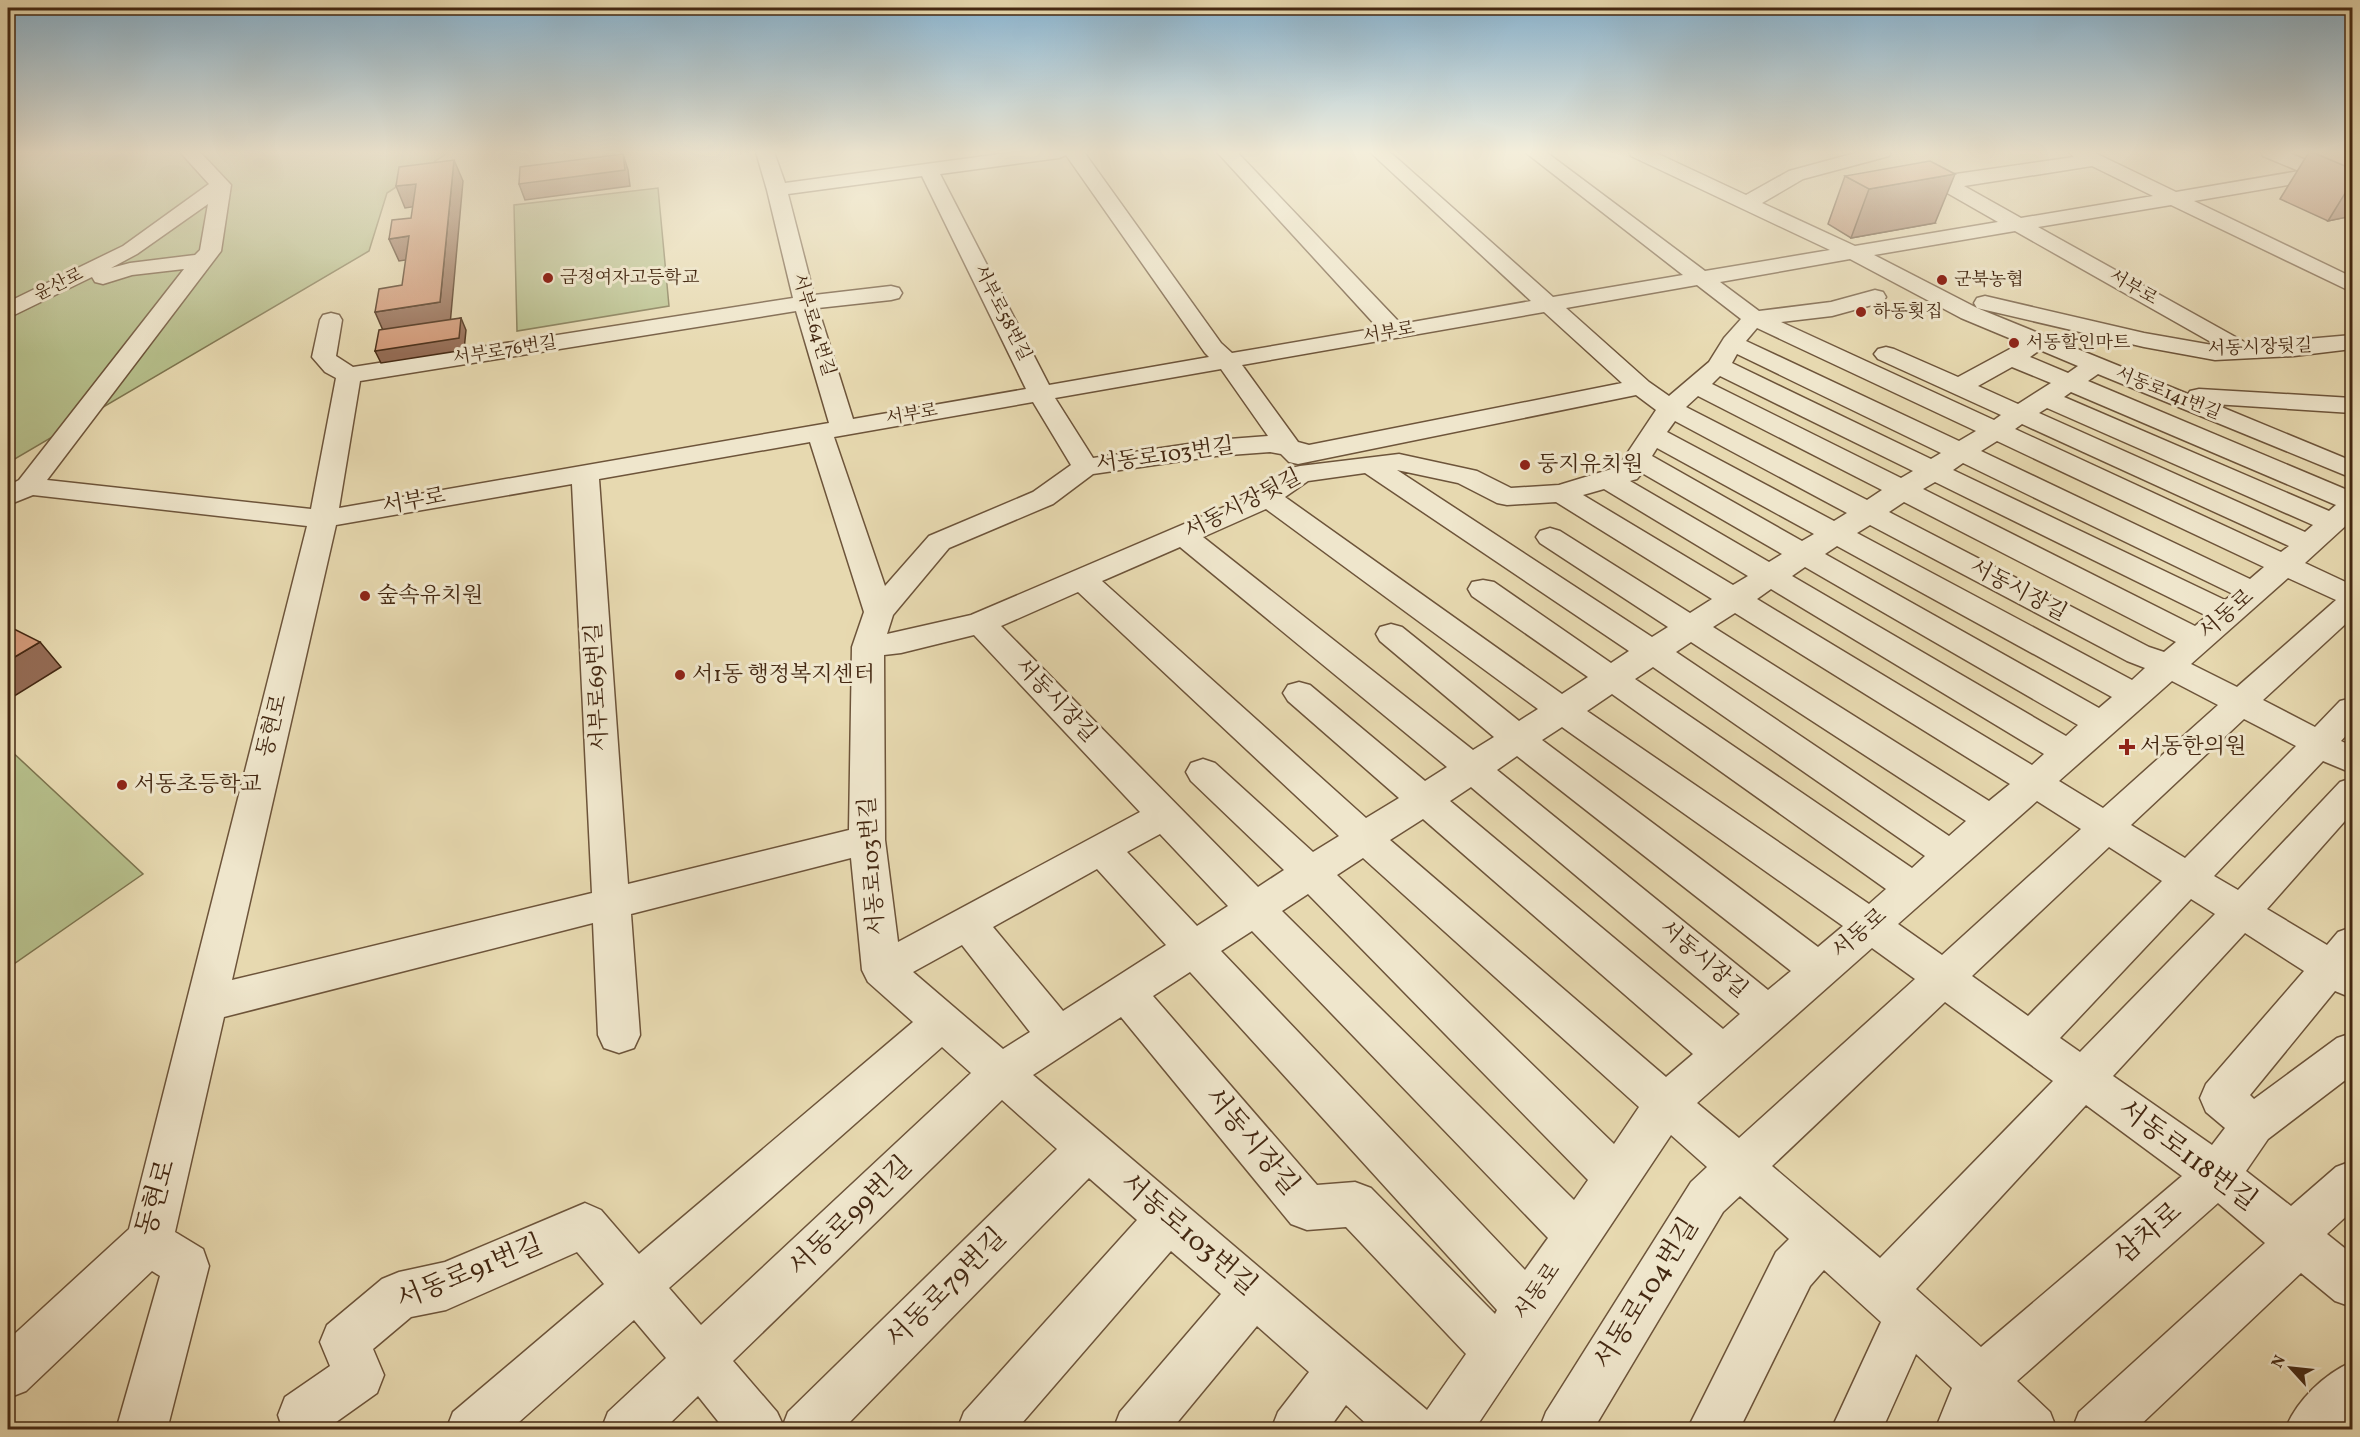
<svg xmlns="http://www.w3.org/2000/svg" width="2360" height="1437" viewBox="0 0 2360 1437" font-family="Vollkorn,'Noto Serif KR',serif">
  <style>
    .green { fill: #b6bf8b; stroke: #7d744e; stroke-width: 1.5 }
    .lines { fill: none; stroke-linecap: round; stroke-linejoin: round }
    .minor-casing { stroke: #6d543a; stroke-width: 3 }
    .minor { fill: #efe6cc; fill-rule: evenodd }
    .wall { fill: #b58467; stroke: #442812; stroke-width: 1.5 }
    .shaded-wall { fill: #946b54; stroke: #442812; stroke-width: 1.5 }
    .building { fill: #d39978; stroke: #442812; stroke-width: 1.5 }
    .poi-dot { fill: #8f2418; stroke: #efe6cc; stroke-width: 2 }
    .labels { text-anchor: middle; dominant-baseline: central; stroke-width: 6; stroke-linejoin: round; paint-order: stroke }
    .far-poi-label { font-size: 18px; fill: #442812; stroke: #efe6cc; text-anchor: start }
    .far-street-label { font-size: 18px; fill: #442812; stroke: #efe6cc }
    .street-label { font-size: 22px; fill: #442812; stroke: #efe6cc }
    .poi-label { font-size: 22px; fill: #442812; stroke: #efe6cc; text-anchor: start }
    .near-street-label { font-size: 27px; fill: #442812; stroke: #efe6cc }
  </style>
  <rect width="100%" height="100%" fill="#e7d9b0"/>
  <filter id="stains"><feTurbulence type="fractalNoise" baseFrequency=".00333" numOctaves="4"/><feColorMatrix values="0 0 0 0 .2 0 0 0 0 .09 0 0 0 0 .02 0 0 0 .5 -.17"/></filter>
  <radialGradient id="worn" r=".72"><stop offset=".6" stop-color="#630" stop-opacity="0"/><stop offset="1" stop-color="#630" stop-opacity=".3"/></radialGradient>
  <!-- green -->
  <g class="green">
    <path d="M 8,152 L 449,152 L 387,193 L 369,251 L 8,463 Z"/>
    <path d="M 658,188 L 669,306 L 517,331 L 514,205 Z"/>
    <path d="M 8,748 L 143,874 L 8,968 Z"/>
  </g>
  <g class="lines">
    <!-- minor casing -->
    <g class="minor-casing">
      <g id="minor">
        <path d="M 180,152 L 200,152 L 231,185 L 221,251 L 47,480 L 311,509 L 336,378 L 325,372 L 312,357 L 320,320 L 323,315 L 331,313 L 339,315 L 342,320 L 336,356 L 353,367 L 793,298 L 767,190 L 756,152 L 774,152 L 785,183 L 1015,152 L 1084,152 L 1221,343 L 1232,353 L 1378,328 L 1217,152 L 1237,152 L 1401,324 L 1531,301 L 1370,152 L 1390,152 L 1553,297 L 1683,275 L 1525,152 L 1546,152 L 1705,271 L 1830,250 L 1631,156 L 1629,152 L 1654,152 L 1746,195 L 1789,171 L 1859,152 L 1891,152 L 1889,156 L 1803,179 L 1762,203 L 1855,246 L 1998,222 L 1935,186 L 1932,182 L 1935,178 L 1942,176 L 2074,157 L 2069,152 L 2093,152 L 2176,192 L 2299,171 L 2263,156 L 2261,152 L 2287,152 L 2322,167 L 2352,162 L 2352,174 L 2194,201 L 2352,277 L 2352,292 L 2171,205 L 2038,227 L 2248,344 L 2352,335 L 2352,349 L 2294,356 L 2215,360 L 2144,347 L 1977,308 L 1974,303 L 1977,298 L 1985,296 L 2144,333 L 2218,346 L 2015,231 L 1874,255 L 1977,308 L 2188,394 L 2190,391 L 2199,389 L 2352,398 L 2352,413 L 2214,404 L 2352,461 L 2352,478 L 2098,374 L 2088,381 L 2352,492 L 2352,520 L 2305,563 L 2352,585 L 2352,618 L 2263,700 L 2315,727 L 2340,701 L 2352,698 L 2352,729 L 2341,741 L 2352,746 L 2352,773 L 2323,761 L 2214,876 L 2238,890 L 2340,782 L 2352,778 L 2352,813 L 2267,909 L 2327,945 L 2338,932 L 2352,927 L 2352,998 L 2335,991 L 2250,1095 L 2254,1099 L 2337,1038 L 2352,1033 L 2352,1075 L 2268,1139 L 2246,1171 L 2291,1206 L 2336,1167 L 2352,1161 L 2352,1211 L 2327,1234 L 2352,1254 L 2352,1307 L 2335,1301 L 2301,1273 L 2135,1430 L 2072,1430 L 2079,1412 L 2265,1243 L 2218,1203 L 2017,1381 L 2050,1412 L 2057,1430 L 1995,1430 L 1988,1423 L 1986,1430 L 1935,1430 L 1952,1388 L 1916,1354 L 1882,1430 L 1831,1430 L 1881,1322 L 1824,1270 L 1810,1286 L 1739,1430 L 1687,1430 L 1776,1252 L 1789,1239 L 1740,1196 L 1723,1212 L 1593,1430 L 1539,1430 L 1546,1412 L 1691,1182 L 1707,1167 L 1671,1135 L 1474,1430 L 1373,1430 L 1346,1405 L 1328,1430 L 1271,1430 L 1278,1412 L 1309,1372 L 1257,1326 L 1171,1430 L 1113,1430 L 1120,1412 L 1221,1294 L 1171,1251 L 1016,1430 L 957,1430 L 964,1412 L 1137,1220 L 1089,1178 L 842,1430 L 725,1430 L 698,1396 L 663,1430 L 601,1430 L 608,1412 L 666,1358 L 634,1320 L 510,1430 L 446,1430 L 453,1412 L 604,1284 L 577,1252 L 446,1310 L 411,1317 L 373,1349 L 384,1375 L 377,1393 L 332,1425 L 334,1430 L 283,1430 L 278,1415 L 285,1397 L 330,1366 L 320,1342 L 327,1325 L 382,1279 L 399,1272 L 445,1262 L 585,1203 L 601,1210 L 639,1254 L 913,1022 L 868,982 L 862,970 L 851,858 L 631,914 L 640,1035 L 634,1048 L 619,1053 L 604,1048 L 598,1035 L 593,923 L 224,1017 L 175,1232 L 203,1249 L 209,1266 L 167,1430 L 116,1430 L 160,1276 L 152,1271 L 26,1391 L 8,1398 L 8,1340 L 129,1229 L 307,526 L 33,495 L 8,505 L 8,486 L 19,480 L 184,269 L 132,275 L 103,284 L 95,282 L 92,277 L 8,318 L 8,302 L 123,246 L 209,184 ZM 1066,155 L 1205,353 L 1209,357 L 1049,385 L 940,174 L 1059,158 ZM 2092,166 L 2153,196 L 2021,218 L 1964,186 ZM 922,176 L 1026,389 L 853,419 L 818,308 L 891,300 L 899,298 L 902,293 L 899,288 L 891,286 L 814,295 L 788,194 ZM 208,204 L 200,250 L 195,255 L 130,263 L 111,268 L 137,254 ZM 1850,259 L 1961,318 L 2021,343 L 1958,377 L 1894,349 L 1886,347 L 1878,349 L 1874,354 L 1878,359 L 2001,415 L 1994,420 L 1781,322 L 1832,316 L 1883,302 L 1886,297 L 1883,292 L 1875,290 L 1831,302 L 1759,311 L 1720,282 ZM 1697,285 L 1741,319 L 1724,338 L 1709,362 L 1669,396 L 1649,382 L 1566,308 ZM 796,311 L 829,423 L 339,508 L 360,381 ZM 1544,312 L 1622,383 L 1309,445 L 1298,442 L 1242,365 ZM 1757,328 L 1976,431 L 1959,441 L 1746,341 ZM 2040,350 L 2078,366 L 2068,373 L 2030,357 ZM 1737,354 L 1941,453 L 1931,459 L 1732,363 ZM 2012,367 L 2051,383 L 2018,404 L 1978,386 ZM 1221,369 L 1268,436 L 1216,440 L 1093,458 L 1055,398 ZM 1720,376 L 1913,471 L 1901,478 L 1712,384 ZM 2071,392 L 2336,505 L 2329,511 L 2064,397 ZM 1636,395 L 1656,410 L 1618,467 L 1559,485 L 1511,488 L 1477,471 L 1399,454 L 1300,466 L 1291,468 L 1252,495 L 971,615 L 887,634 L 893,615 L 949,548 L 1053,504 L 1093,474 L 1216,456 L 1270,452 L 1281,454 L 1289,462 L 1298,464 ZM 1698,396 L 1882,490 L 1867,500 L 1686,407 ZM 1033,402 L 1071,465 L 1033,492 L 929,536 L 885,586 L 834,437 ZM 2047,408 L 2313,525 L 2305,532 L 2039,413 ZM 1675,421 L 1847,513 L 1834,521 L 1667,432 ZM 2022,424 L 2289,546 L 2281,552 L 2015,429 ZM 1997,441 L 2264,567 L 2250,579 L 1981,451 ZM 810,442 L 864,612 L 852,647 L 849,830 L 628,884 L 599,479 ZM 1657,448 L 1814,534 L 1802,541 L 1652,456 ZM 1963,463 L 2233,594 L 2225,600 L 1953,470 ZM 1397,470 L 1458,483 L 1497,503 L 1507,505 L 1556,502 L 1712,599 L 1690,613 L 1560,531 L 1550,528 L 1540,531 L 1536,537 L 1540,543 L 1668,627 L 1652,637 ZM 1365,473 L 1629,651 L 1611,663 L 1494,582 L 1483,580 L 1472,582 L 1468,589 L 1472,596 L 1588,677 L 1562,694 L 1285,497 L 1308,481 ZM 1642,473 L 1782,554 L 1769,562 L 1630,481 L 1637,479 ZM 1935,482 L 2207,616 L 2195,626 L 1923,489 ZM 572,484 L 592,893 L 232,980 L 336,525 ZM 1604,489 L 1748,576 L 1733,585 L 1583,495 ZM 1904,502 L 2176,642 L 2164,652 L 2149,647 L 1889,512 ZM 1266,509 L 1538,709 L 1519,721 L 1402,627 L 1391,624 L 1380,627 L 1376,634 L 1380,641 L 1494,737 L 1473,750 L 1203,537 ZM 1870,525 L 2127,661 L 2145,668 L 2132,680 L 1857,533 ZM 1837,546 L 2112,697 L 2099,708 L 1825,554 ZM 1180,547 L 1447,767 L 1425,781 L 1310,685 L 1299,682 L 1288,685 L 1283,693 L 1288,701 L 1399,798 L 1366,818 L 1102,581 ZM 1805,567 L 2078,725 L 2066,736 L 1792,576 ZM 2288,578 L 2336,600 L 2237,687 L 2191,664 ZM 1771,589 L 2044,754 L 2032,765 L 1757,599 ZM 1078,592 L 1339,836 L 1313,852 L 1215,763 L 1203,759 L 1191,763 L 1186,772 L 1191,781 L 1284,870 L 1258,887 L 1001,626 ZM 1735,613 L 2010,784 L 1989,801 L 1713,627 ZM 974,635 L 1140,812 L 898,942 L 885,840 L 884,655 L 901,653 ZM 1691,642 L 1966,821 L 1949,836 L 1676,652 ZM 1653,667 L 1925,856 L 1912,868 L 1635,679 ZM 2172,681 L 2218,705 L 2103,808 L 2059,781 ZM 1612,694 L 1886,889 L 1869,904 L 1587,711 ZM 2244,719 L 2296,746 L 2185,858 L 2131,825 ZM 1562,727 L 1843,926 L 1818,947 L 1542,740 ZM 1517,756 L 1791,971 L 1768,990 L 1497,770 ZM 1471,787 L 1740,1014 L 1723,1029 L 1450,801 ZM 2037,801 L 2081,829 L 1942,955 L 1898,924 ZM 1423,819 L 1693,1054 L 1666,1077 L 1390,840 ZM 1160,834 L 1228,906 L 1197,926 L 1127,852 ZM 2109,847 L 2162,881 L 2028,1016 L 1972,976 ZM 1363,858 L 1639,1107 L 1614,1144 L 1337,875 ZM 1097,869 L 1166,945 L 1063,1011 L 993,927 ZM 1308,894 L 1588,1180 L 1574,1200 L 1282,911 ZM 2191,899 L 2215,914 L 2080,1052 L 2060,1038 ZM 1252,931 L 1548,1238 L 1525,1270 L 1221,951 ZM 2245,933 L 2304,971 L 2206,1084 L 2200,1098 L 2206,1112 L 2225,1128 L 2212,1145 L 2113,1076 ZM 962,945 L 1030,1032 L 1003,1049 L 913,972 ZM 1872,948 L 1915,979 L 1739,1138 L 1697,1103 ZM 1190,972 L 1497,1310 L 1495,1314 L 1371,1188 L 1355,1182 L 1317,1185 L 1153,996 ZM 1945,1002 L 2053,1081 L 1880,1258 L 1772,1166 ZM 1121,1017 L 1291,1224 L 1307,1230 L 1346,1227 L 1466,1354 L 1427,1410 L 1033,1075 ZM 942,1047 L 971,1073 L 701,1325 L 669,1288 ZM 1002,1100 L 1057,1149 L 788,1412 L 783,1425 L 777,1412 L 733,1361 ZM 2086,1105 L 2182,1176 L 1981,1347 L 1916,1289 Z"/>
        <path d="M 2352,1362 L 2352,1423 L 2346,1430 L 2285,1430 C 2296,1401 2324,1374 2352,1362 Z"/>
      </g>
    </g>
    <!-- minor -->
    <use href="#minor" class="minor"/>
  </g>
  <!-- wall -->
  <g class="wall">
    <path d="M 2309,152 L 2352,152 L 2352,216 L 2328,221 L 2280,199 Z"/>
    <path d="M 1845,176 L 1935,223 L 1851,238 L 1828,224 Z"/>
  </g>
  <!-- shaded-wall -->
  <g class="shaded-wall">
    <path d="M 623,154 L 628,170 L 630,186 L 525,200 L 519,184 Z"/>
    <path d="M 454,160 L 463,181 L 450,325 L 385,335 L 375,312 L 440,302 Z"/>
    <path d="M 1955,174 L 1935,223 L 1851,238 L 1869,189 Z"/>
    <path d="M 2352,182 L 2352,216 L 2328,221 Z"/>
    <path d="M 416,184 L 425,205 L 405,208 L 396,186 Z"/>
    <path d="M 409,236 L 419,258 L 399,261 L 389,239 Z"/>
    <path d="M 461,318 L 466,330 L 464,350 L 381,363 L 375,351 Z"/>
    <path d="M 40,642 L 61,667 L 8,700 L 8,661 Z"/>
  </g>
  <!-- building -->
  <g class="building">
    <path d="M 2312,152 L 2352,152 L 2352,169 Z"/>
    <path d="M 623,154 L 625,170 L 519,184 L 520,167 Z"/>
    <path d="M 454,160 L 440,302 L 375,312 L 379,289 L 402,285 L 409,236 L 389,239 L 392,220 L 411,218 L 416,184 L 396,186 L 399,167 Z"/>
    <path d="M 1930,161 L 1955,174 L 1869,189 L 1845,176 Z"/>
    <path d="M 461,318 L 459,338 L 375,351 L 379,330 Z"/>
    <path d="M 8,626 L 40,642 L 8,661 Z"/>
  </g>
  <!-- sky -->
  <linearGradient id="sky" x2="0" y2="1"><stop stop-color="#89b6d4"/><stop offset="0.43" stop-color="#f4eedb"/><stop offset="1" stop-color="#f4eedb" stop-opacity="0"/></linearGradient>
  <rect width="2360" height="354" fill="url(#sky)"/>
  <!-- markers -->
  <g class="poi-dot">
    <circle cx="548" cy="278" r="6"/>
    <circle cx="1942" cy="280" r="6"/>
    <circle cx="1861" cy="312" r="6"/>
    <circle cx="2014" cy="343" r="6"/>
    <circle cx="1525" cy="465" r="6"/>
    <circle cx="365" cy="596" r="6"/>
    <circle cx="680" cy="675" r="6"/>
    <path d="M2124 738h6v6h6v6h-6v6h-6v-6h-6v-6h6z"/>
    <circle cx="122" cy="785" r="6"/>
  </g>
  <g class="labels">
    <!-- far-poi labels -->
    <g class="far-poi-label">
      <text x="560" y="278">금정여자고등학교</text>
      <text x="1954" y="280">군북농협</text>
      <text x="1873" y="312">하동횟집</text>
      <text x="2026" y="343">서동할인마트</text>
    </g>
    <!-- far-street labels -->
    <g class="far-street-label">
      <text transform="translate(59 285) rotate(-26)">윤산로</text>
      <text transform="translate(2133 288) rotate(30)">서부로</text>
      <text transform="translate(1002 313) rotate(63)">서부로58번길</text>
      <text transform="translate(813 325) rotate(73)">서부로64번길</text>
      <text transform="translate(1389 333) rotate(-10)">서부로</text>
      <text transform="translate(2260 348) rotate(-2)">서동시장뒷길</text>
      <text transform="translate(505 351) rotate(-9)">서부로76번길</text>
      <text transform="translate(2168 394) rotate(22)">서동로141번길</text>
      <text transform="translate(912 415) rotate(-10)">서부로</text>
    </g>
    <!-- street labels -->
    <g class="street-label">
      <text transform="translate(1165 456) rotate(-8)">서동로103번길</text>
      <text transform="translate(414 502) rotate(-10)">서부로</text>
      <text transform="translate(1243 505) rotate(-27)">서동시장뒷길</text>
      <text transform="translate(2018 591) rotate(28)">서동시장길</text>
      <text transform="translate(2227 615) rotate(-41)">서동로</text>
      <text transform="translate(598 687) rotate(-93)">서부로69번길</text>
      <text transform="translate(1055 701) rotate(46)">서동시장길</text>
      <text transform="translate(273 726) rotate(-76)">동현로</text>
      <text transform="translate(873 866) rotate(-94)">서동로103번길</text>
      <text transform="translate(1860 934) rotate(-41)">서동로</text>
      <text transform="translate(1703 960) rotate(40)">서동시장길</text>
      <text transform="translate(1538 1292) rotate(-55)">서동로</text>
    </g>
    <!-- poi labels -->
    <g class="poi-label">
      <text x="1537" y="465">둥지유치원</text>
      <text x="377" y="596">숲속유치원</text>
      <text x="692" y="675">서1동 행정복지센터</text>
      <text x="2140" y="747">서동한의원</text>
      <text x="134" y="785">서동초등학교</text>
    </g>
    <!-- near-street labels -->
    <g class="near-street-label">
      <text transform="translate(1251 1142) rotate(50)">서동시장길</text>
      <text transform="translate(2187 1156) rotate(37)">서동로118번길</text>
      <text transform="translate(157 1198) rotate(-74)">동현로</text>
      <text transform="translate(851 1217) rotate(-44)">서동로99번길</text>
      <text transform="translate(2149 1234) rotate(-41)">삼차로</text>
      <text transform="translate(1188 1235) rotate(41)">서동로103번길</text>
      <text transform="translate(470 1273) rotate(-22)">서동로91번길</text>
      <text transform="translate(947 1289) rotate(-45)">서동로79번길</text>
      <text transform="translate(1647 1294) rotate(-58)">서동로104번길</text>
    </g>
  </g>
  <!-- margin -->
  <rect width="2360" height="1437" fill="none" stroke="#e7d9b0" stroke-width="30"/>
  <rect x="9" y="9" width="2342" height="1419" fill="none" stroke="#442812" stroke-width="3"/>
  <rect x="15" y="15" width="2330" height="1407" fill="none" stroke="#442812" stroke-width="1.5"/>
  <!-- north arrow -->
  <g transform="translate(2291 1368) rotate(297)" stroke="#efe6cc" stroke-width="4.5" paint-order="stroke">
  <path d="M0-4.5L10 22L0 15L-10 22Z" fill="#442812"/>
  <text y="-9" font-size="16" font-weight="bold" text-anchor="middle" fill="#442812">N</text>
  </g>
  <rect width="100%" height="100%" filter="url(#stains)"/>
  <rect width="100%" height="100%" fill="url(#worn)"/>
</svg>
